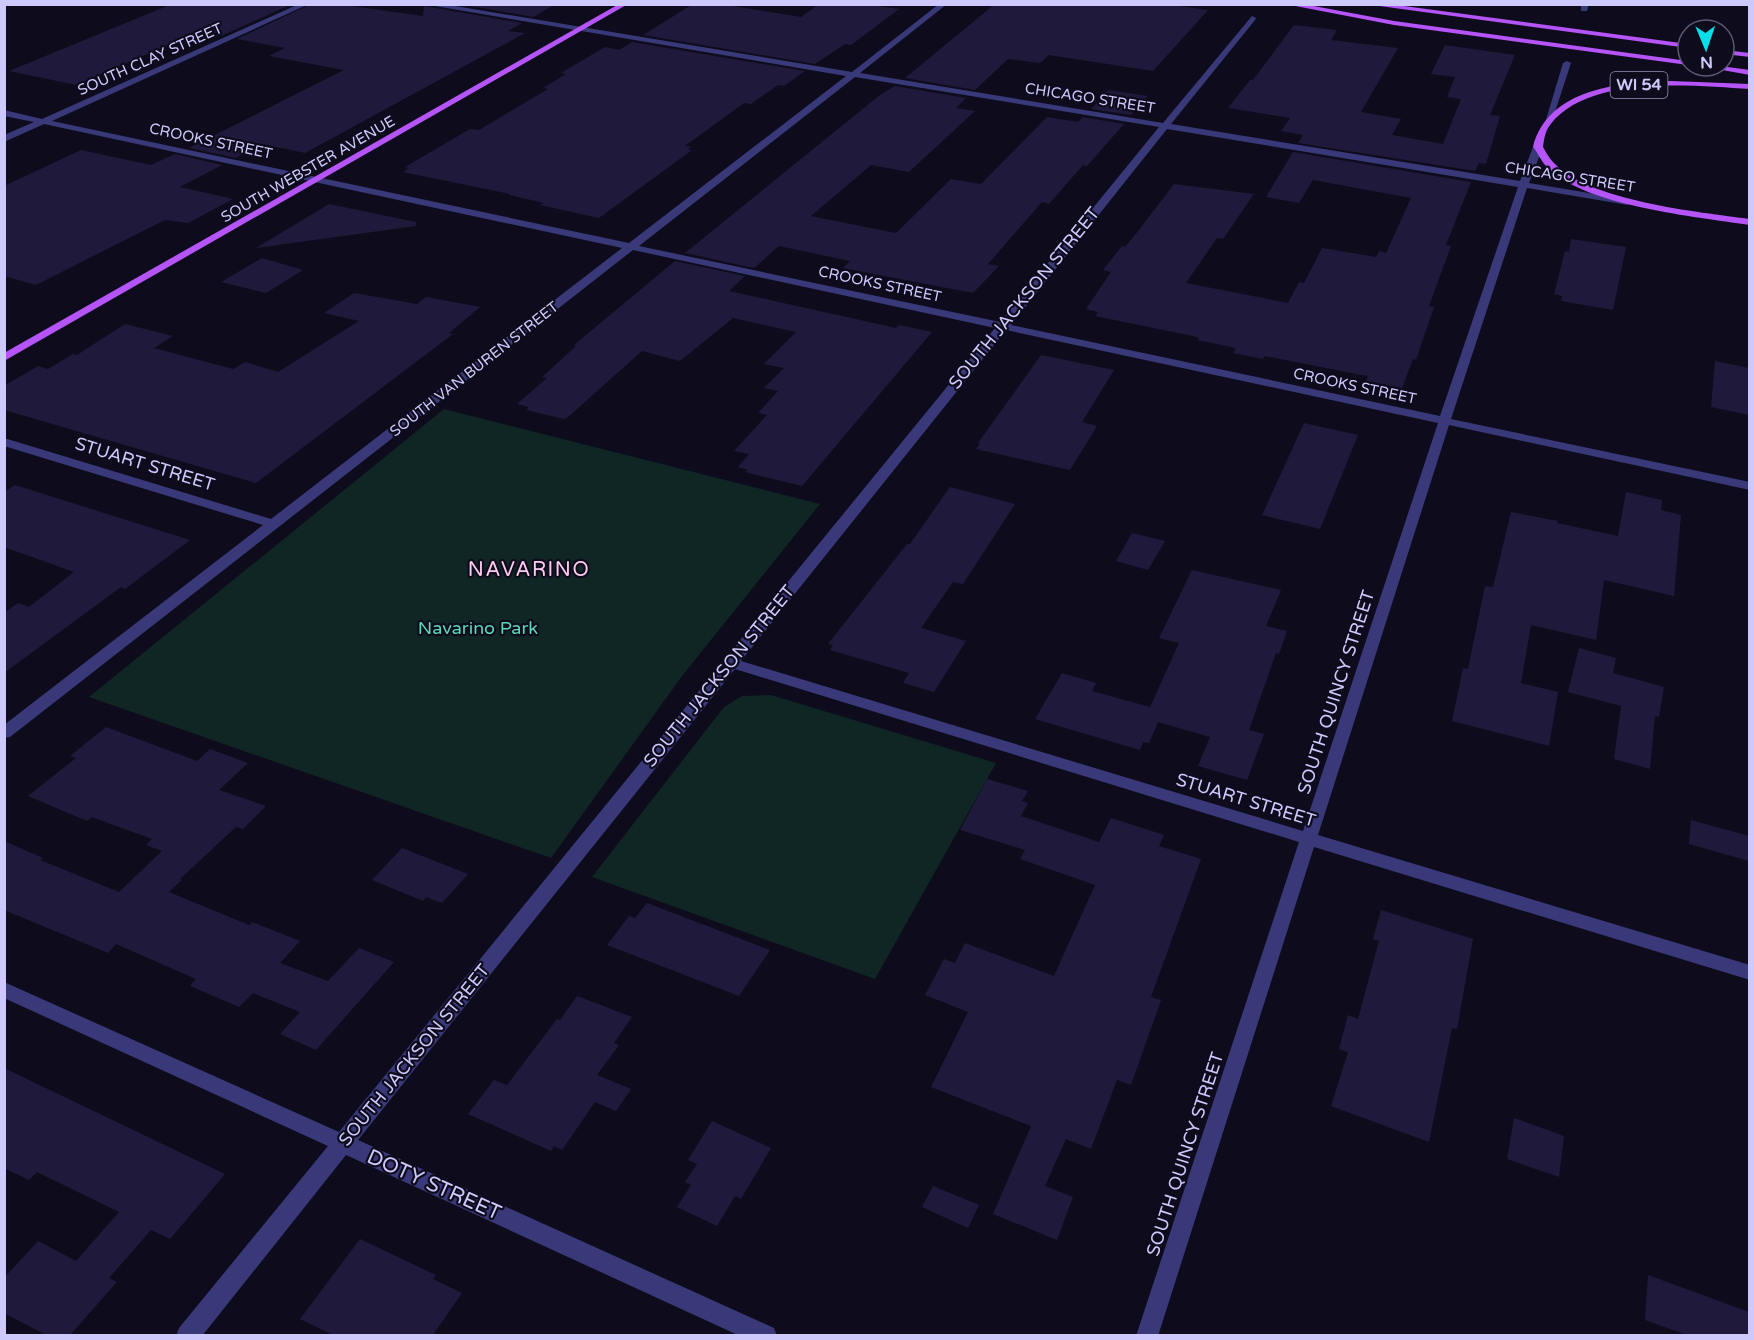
<svg xmlns="http://www.w3.org/2000/svg" width="1754" height="1340" viewBox="0 0 1754 1340" font-family="'Varela Round',sans-serif">
  <style>
    .green { fill: #0f2624 }
    .building { fill: #1f193c }
    .lines { fill: none; stroke-linecap: round; stroke-linejoin: round }
    .minor { fill: #39397a; fill-rule: evenodd }
    .major { fill: #b554f9; fill-rule: evenodd }
    .labels { text-anchor: middle; dominant-baseline: central; stroke-width: 4.5; stroke-linejoin: round; paint-order: stroke }
    .far-street-label { font-size: 15px; fill: #cdc9fd; stroke: #0e0c1c }
    .shield { fill: #0e0c1c; stroke: #9490ba; stroke-width: 1.5 }
    .shield-label { font-size: 16px; font-weight: bold; fill: #cdc9fd }
    .street-label { font-size: 18px; fill: #cdc9fd; stroke: #0e0c1c }
    .park-label { font-size: 18px; fill: #59d9b4; stroke: #0e0c1c }
    .neighbourhood-label { font-size: 20px; letter-spacing: 1.5px; fill: #fdcbed; stroke: #0e0c1c }
    .near-street-label { font-size: 21px; fill: #cdc9fd; stroke: #0e0c1c }
  </style>
  <rect width="100%" height="100%" fill="#0e0c1c"/>
  <!-- green -->
  <g class="green">
    <path d="M 444,409 L 820,504 L 682,676 L 551,858 L 89,697 Z"/>
    <path d="M 771,695 L 996,763 L 875,979 L 592,877 L 724,707 L 742,696 Z"/>
  </g>
  <!-- building -->
  <g class="building">
    <path d="M 172,4 L 292,4 L 221,36 L 199,33 L 175,42 L 76,85 L 9,71 Z"/>
    <path d="M 311,4 L 337,4 L 423,16 L 424,6 L 522,23 L 508,31 L 525,33 L 305,153 L 262,144 L 236,158 L 189,148 L 344,70 L 269,56 L 285,48 L 237,39 Z"/>
    <path d="M 460,4 L 556,4 L 533,17 Z"/>
    <path d="M 693,4 L 720,4 L 801,17 L 819,4 L 864,4 L 899,9 L 851,45 L 845,44 L 815,64 L 643,35 Z"/>
    <path d="M 995,4 L 1164,4 L 1208,10 L 1153,71 L 1049,55 L 1040,63 L 1008,59 L 975,90 L 905,78 Z"/>
    <path d="M 1294,25 L 1337,30 L 1331,40 L 1398,48 L 1361,112 L 1401,119 L 1392,135 L 1443,144 L 1461,99 L 1447,97 L 1455,77 L 1431,74 L 1445,45 L 1515,55 L 1490,115 L 1500,116 L 1486,164 L 1479,163 L 1475,171 L 1298,143 L 1303,135 L 1281,131 L 1290,118 L 1228,108 L 1250,80 L 1253,80 Z"/>
    <path d="M 632,42 L 805,71 L 784,86 L 778,85 L 751,104 L 744,103 L 685,146 L 691,147 L 688,150 L 692,150 L 599,218 L 540,205 L 544,203 L 509,195 L 510,194 L 403,172 L 409,168 L 405,167 L 470,129 L 479,130 L 548,89 L 543,88 L 566,74 L 561,73 L 605,47 L 619,50 Z"/>
    <path d="M 895,86 L 966,98 L 956,108 L 975,111 L 909,172 L 871,165 L 811,216 L 896,233 L 951,179 L 981,184 L 1047,117 L 1078,122 L 1083,117 L 1124,124 L 1087,166 L 1083,165 L 1049,204 L 1042,202 L 988,264 L 999,266 L 973,293 L 843,268 L 850,261 L 779,246 L 754,268 L 685,253 L 880,95 Z"/>
    <path d="M 1108,90 L 1148,96 L 1131,115 L 1091,109 Z"/>
    <path d="M 81,150 L 151,165 L 175,154 L 222,165 L 180,187 L 233,199 L 188,223 L 165,220 L 36,285 L 4,276 L 4,186 Z"/>
    <path d="M 1293,152 L 1471,182 L 1446,245 L 1451,246 L 1429,306 L 1434,307 L 1416,360 L 1413,359 L 1402,388 L 1366,381 L 1368,376 L 1356,374 L 1265,356 L 1263,359 L 1233,353 L 1236,348 L 1198,340 L 1199,338 L 1193,336 L 1095,316 L 1098,312 L 1086,309 L 1111,272 L 1103,270 L 1122,246 L 1125,247 L 1139,230 L 1174,184 L 1254,194 L 1223,239 L 1217,238 L 1186,283 L 1288,303 L 1299,282 L 1304,283 L 1322,248 L 1376,257 L 1379,251 L 1386,253 L 1411,198 L 1313,180 L 1299,203 L 1266,197 Z"/>
    <path d="M 329,204 L 416,222 L 416,226 L 256,248 Z"/>
    <path d="M 1571,239 L 1626,247 L 1613,310 L 1561,301 L 1562,296 L 1554,294 L 1565,251 L 1569,252 Z"/>
    <path d="M 262,258 L 303,270 L 266,293 L 221,282 Z"/>
    <path d="M 675,261 L 745,276 L 729,291 L 896,328 L 899,325 L 932,332 L 802,486 L 745,472 L 748,470 L 738,467 L 749,454 L 734,451 L 767,415 L 758,413 L 778,391 L 764,388 L 784,368 L 764,364 L 796,332 L 733,318 L 680,361 L 642,351 L 568,417 L 564,419 L 526,410 L 529,407 L 517,404 L 547,378 L 542,377 L 576,346 L 574,345 Z"/>
    <path d="M 354,293 L 417,304 L 426,297 L 480,307 L 449,333 L 453,334 L 256,483 L 4,410 L 4,386 L 38,366 L 48,369 L 73,354 L 77,355 L 125,324 L 173,336 L 154,348 L 233,369 L 245,362 L 278,372 L 359,321 L 324,313 Z"/>
    <path d="M 1041,355 L 1114,370 L 1082,422 L 1097,426 L 1070,470 L 976,449 L 980,444 L 978,443 Z"/>
    <path d="M 1715,361 L 1749,368 L 1749,415 L 1711,407 Z"/>
    <path d="M 1304,423 L 1358,435 L 1320,529 L 1262,515 Z"/>
    <path d="M 15,485 L 190,540 L 125,589 L 121,587 L 4,673 L 4,613 L 18,603 L 29,607 L 74,572 L 4,547 L 4,492 Z"/>
    <path d="M 950,487 L 1015,504 L 963,584 L 953,582 L 921,628 L 966,641 L 934,692 L 903,683 L 909,673 L 830,650 L 833,645 L 828,644 L 907,544 L 910,544 Z"/>
    <path d="M 1626,492 L 1662,500 L 1661,510 L 1681,515 L 1674,596 L 1604,580 L 1596,640 L 1531,625 L 1521,683 L 1558,692 L 1549,746 L 1452,721 L 1463,668 L 1468,669 L 1485,586 L 1493,587 L 1511,512 L 1558,521 L 1557,523 L 1618,536 Z"/>
    <path d="M 1132,533 L 1165,541 L 1148,570 L 1116,561 Z"/>
    <path d="M 1192,570 L 1281,590 L 1266,626 L 1287,631 L 1279,654 L 1276,653 L 1249,730 L 1264,734 L 1247,780 L 1198,766 L 1210,737 L 1158,722 L 1149,743 L 1143,742 L 1140,750 L 1035,719 L 1062,673 L 1096,683 L 1092,691 L 1150,707 L 1179,643 L 1159,638 Z"/>
    <path d="M 1579,648 L 1616,658 L 1613,673 L 1664,687 L 1659,717 L 1655,716 L 1650,769 L 1614,759 L 1621,706 L 1568,692 Z"/>
    <path d="M 106,727 L 197,761 L 210,749 L 248,763 L 219,790 L 266,806 L 243,829 L 236,827 L 180,879 L 182,880 L 169,892 L 249,925 L 252,922 L 300,941 L 280,963 L 328,981 L 359,948 L 394,962 L 316,1050 L 280,1034 L 300,1012 L 253,993 L 239,1007 L 190,986 L 196,979 L 116,944 L 108,953 L 4,910 L 4,841 L 43,858 L 40,860 L 119,892 L 162,851 L 146,845 L 152,839 L 92,817 L 87,821 L 28,796 L 76,758 L 70,756 Z"/>
    <path d="M 987,779 L 1028,791 L 1022,801 L 1028,803 L 1021,816 L 1099,842 L 1111,818 L 1164,835 L 1159,846 L 1201,859 L 1151,997 L 1161,1000 L 1131,1085 L 1117,1080 L 1091,1149 L 1066,1139 L 1045,1186 L 1073,1197 L 1057,1240 L 993,1214 L 1031,1126 L 931,1087 L 968,1012 L 925,995 L 944,959 L 955,963 L 965,943 L 1054,976 L 1095,885 L 1020,859 L 1025,850 L 960,830 Z"/>
    <path d="M 1691,820 L 1749,836 L 1749,861 L 1689,844 Z"/>
    <path d="M 402,848 L 468,874 L 442,903 L 426,897 L 423,901 L 372,880 Z"/>
    <path d="M 647,903 L 770,950 L 739,996 L 607,945 L 629,916 L 635,918 Z"/>
    <path d="M 1381,910 L 1473,939 L 1457,1029 L 1452,1028 L 1429,1142 L 1331,1106 L 1348,1052 L 1339,1049 L 1348,1015 L 1358,1019 L 1379,941 L 1373,939 Z"/>
    <path d="M 577,996 L 632,1017 L 614,1043 L 619,1045 L 597,1075 L 631,1089 L 616,1111 L 595,1102 L 562,1150 L 554,1146 L 551,1151 L 468,1114 L 494,1080 L 507,1085 L 557,1019 L 560,1020 Z"/>
    <path d="M 4,1068 L 225,1174 L 170,1239 L 151,1230 L 109,1278 L 117,1282 L 70,1335 L 46,1335 L 4,1313 L 4,1278 L 38,1241 L 76,1261 L 119,1212 L 37,1172 L 29,1180 L 4,1168 Z"/>
    <path d="M 1514,1118 L 1564,1136 L 1559,1177 L 1507,1159 Z"/>
    <path d="M 712,1121 L 771,1148 L 741,1199 L 735,1196 L 717,1226 L 677,1207 L 691,1185 L 685,1182 L 697,1164 L 688,1160 Z"/>
    <path d="M 933,1186 L 979,1205 L 968,1228 L 922,1207 Z"/>
    <path d="M 360,1239 L 436,1275 L 433,1279 L 462,1293 L 433,1335 L 333,1335 L 300,1319 Z"/>
    <path d="M 1648,1275 L 1749,1312 L 1749,1335 L 1687,1335 L 1645,1320 Z"/>
  </g>
  <g class="lines">
    <!-- minor -->
    <g class="minor">
      <path d="M 299,4 L 309,4 L 52,121 L 629,243 L 846,76 L 423,4 L 443,4 L 852,72 L 939,4 L 947,4 L 860,73 L 1163,123 L 1252,16 L 1256,18 L 1255,20 L 1171,124 L 1520,181 L 1533,147 L 1538,144 L 1543,147 L 1529,183 L 1631,200 L 1633,202 L 1628,205 L 1527,188 L 1451,419 L 1750,482 L 1750,490 L 1449,425 L 1318,835 L 1750,965 L 1750,980 L 1314,847 L 1158,1336 L 1136,1336 L 1299,842 L 735,669 L 358,1140 L 774,1328 L 777,1336 L 740,1336 L 346,1155 L 202,1336 L 176,1336 L 179,1328 L 328,1146 L 4,998 L 4,982 L 339,1132 L 995,328 L 633,250 L 10,737 L 4,738 L 4,725 L 263,525 L 4,446 L 4,438 L 271,519 L 622,248 L 44,124 L 4,142 L 4,135 L 34,122 L 4,116 L 4,110 L 42,119 ZM 855,77 L 1159,127 L 1000,322 L 639,246 ZM 1167,129 L 1518,187 L 1440,416 L 1011,325 ZM 1006,330 L 1438,423 L 1303,831 L 741,661 Z"/>
      <path d="M 1581,4 L 1589,4 L 1587,11 L 1581,11 Z"/>
      <path d="M 1567,61 L 1571,63 L 1552,121 L 1545,123 L 1563,63 Z"/>
    </g>
    <!-- major -->
    <g class="major">
      <path d="M 619,4 L 628,4 L 4,361 L 4,353 Z"/>
      <path d="M 1285,4 L 1303,4 L 1394,21 L 1688,61 L 1688,65 L 1394,25 Z"/>
      <path d="M 1365,4 L 1389,4 L 1688,44 L 1688,48 Z"/>
      <path d="M 1724,50 L 1750,53 L 1750,57 L 1724,54 Z"/>
      <path d="M 1700,66 L 1720,66 L 1750,70 L 1750,75 Z"/>
      <path d="M 1671,81 L 1750,84 L 1750,89 C 1693,86 1589,74 1550,125 C 1545,131 1544,140 1543,147 C 1546,152 1549,158 1553,162 C 1587,201 1699,212 1750,219 L 1750,225 C 1698,217 1582,206 1546,166 C 1541,161 1538,153 1533,147 C 1548,88 1621,82 1671,81 Z"/>
    </g>
  </g>
  <g class="labels">
    <!-- far-street labels -->
    <g class="far-street-label">
      <text transform="translate(150 59) rotate(-24)">SOUTH CLAY STREET</text>
      <text transform="translate(1090 98) rotate(9)">CHICAGO STREET</text>
      <text transform="translate(211 141) rotate(12)">CROOKS STREET</text>
      <text transform="translate(308 169) rotate(-30)">SOUTH WEBSTER AVENUE</text>
      <text transform="translate(1570 177) rotate(9)">CHICAGO STREET</text>
      <text transform="translate(880 284) rotate(12)">CROOKS STREET</text>
      <text transform="translate(474 369) rotate(-38)">SOUTH VAN BUREN STREET</text>
      <text transform="translate(1355 386) rotate(12)">CROOKS STREET</text>
    </g>
    <!-- shield labels -->
    <rect class="shield" x="1610.5" y="72" width="57" height="26" rx="4.5"/>
    <g class="shield-label">
      <text x="1639" y="85">WI 54</text>
    </g>
    <!-- street labels -->
    <g class="street-label">
      <text transform="translate(1024 298) rotate(-51)">SOUTH JACKSON STREET</text>
      <text transform="translate(145 464) rotate(17)">STUART STREET</text>
      <text transform="translate(719 676) rotate(-51)">SOUTH JACKSON STREET</text>
      <text transform="translate(1336 692) rotate(-72)">SOUTH QUINCY STREET</text>
      <text transform="translate(1246 800) rotate(17)">STUART STREET</text>
      <text transform="translate(414 1055) rotate(-51)">SOUTH JACKSON STREET</text>
      <text transform="translate(1185 1154) rotate(-72)">SOUTH QUINCY STREET</text>
    </g>
    <!-- park labels -->
    <g class="park-label">
      <text x="478" y="628">Navarino Park</text>
    </g>
    <!-- neighbourhood labels -->
    <g class="neighbourhood-label">
      <text x="529" y="570">NAVARINO</text>
    </g>
    <!-- near-street labels -->
    <g class="near-street-label">
      <text transform="translate(434 1185) rotate(24)">DOTY STREET</text>
    </g>
  </g>
  <!-- border -->
  <rect width="1754" height="1340" fill="none" stroke="#cdc9fd" stroke-width="12"/>
  <!-- north arrow -->
  <g transform="translate(1706 48) rotate(178)"><circle r="28" fill="#0e0c1c" stroke="#5a5876" stroke-width="1.5"/>
  <path d="M0-4.5L10 22L0 15L-10 22Z" fill="#08ddea"/>
  <text y="-9" font-size="16" font-weight="bold" text-anchor="middle" fill="#cdc9fd">N</text>
  </g>
</svg>
